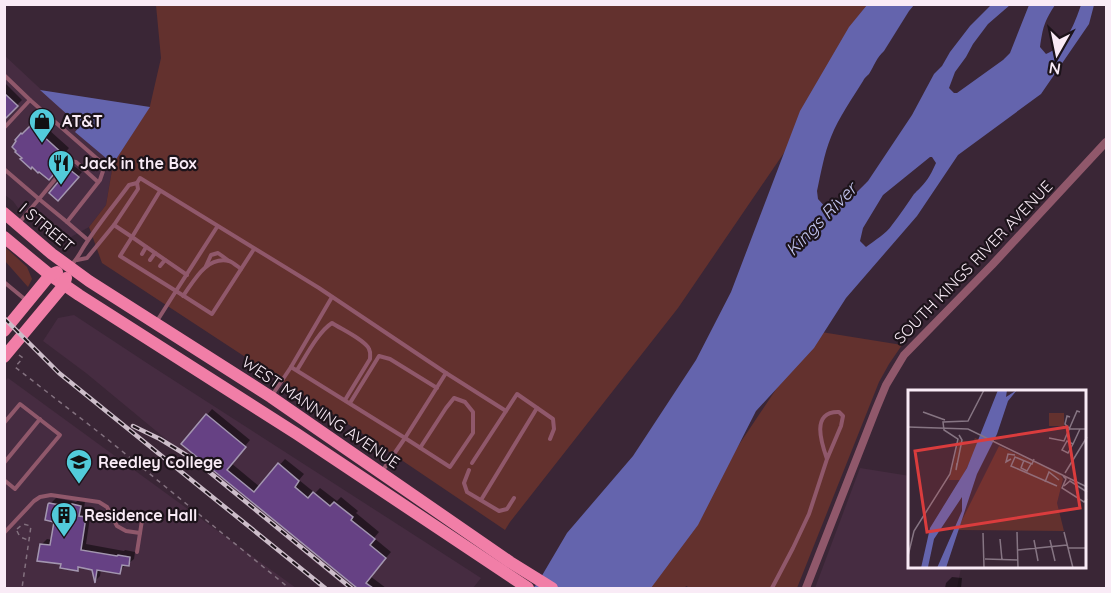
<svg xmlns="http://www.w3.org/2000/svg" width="1111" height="593" viewBox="0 0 1111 593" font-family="Quicksand,sans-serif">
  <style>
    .built { fill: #462c41 }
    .green { fill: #63312e }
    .water { fill: #6464ad; fill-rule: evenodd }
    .shadow { fill: #0007 }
    .building { fill: #664184; stroke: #a396b0; stroke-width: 1.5 }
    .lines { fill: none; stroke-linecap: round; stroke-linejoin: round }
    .path { stroke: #83717f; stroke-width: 1.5; stroke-dasharray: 4.5 4.5; stroke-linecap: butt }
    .lane { stroke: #90586b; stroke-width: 4 }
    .street { stroke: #90586b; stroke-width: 8 }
    .primary { stroke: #f17ea7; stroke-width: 12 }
    .rail-casing { stroke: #ccbdc9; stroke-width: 4.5 }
    .rail { stroke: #1c131a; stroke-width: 2; stroke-dasharray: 7; stroke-linecap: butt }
    .labels { text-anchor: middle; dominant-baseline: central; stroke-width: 4.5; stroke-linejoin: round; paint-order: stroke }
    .poi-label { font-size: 16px; font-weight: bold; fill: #f9ebf6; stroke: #1c131a; text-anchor: start }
    .street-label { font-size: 16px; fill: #f9ebf6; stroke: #1c131a }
    .water-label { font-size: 18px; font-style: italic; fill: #c2c5ee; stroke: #1c131a }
    .inset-road { fill: none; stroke: #867583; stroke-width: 1.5 }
    .view { fill: #da3c3d; fill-opacity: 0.15; stroke: #da3c3d; stroke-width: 3 }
    .inset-edge { fill: none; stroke: #f9ebf6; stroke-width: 3 }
  </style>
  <rect width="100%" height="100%" fill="#3a2636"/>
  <!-- built -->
  <g class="built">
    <path d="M 4,55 L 80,126 L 76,132 L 113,164 L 106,205 L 89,227 L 62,242 L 30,219 L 21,212 L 13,201 L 5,195 Z"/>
    <path d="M 74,315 L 153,367 L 481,578 L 473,588 L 346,588 L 86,373 L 43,341 L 58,318 Z"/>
    <path d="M 8,378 L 296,588 L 5,588 L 4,382 Z"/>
    <path d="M 860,468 L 910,476 L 910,568 L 961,568 L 957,588 L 815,588 Z"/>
  </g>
  <!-- green -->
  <g class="green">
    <path d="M 156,5 L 885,5 L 678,308 L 510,522 L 505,530 L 360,432 L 102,263 L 89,227 L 106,205 L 113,164 L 150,106 L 161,58 Z"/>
    <path d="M 5,247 L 27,267 L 32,279 L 28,287 L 5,261 Z"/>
    <path d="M 815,331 L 902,345 L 889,364 L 879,382 L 797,588 L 690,588 L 686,586 L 685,588 L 643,588 Z"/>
  </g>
  <!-- water -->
  <g class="water">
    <path d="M 867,5 L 914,5 L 909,11 L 884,51 C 877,57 874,66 869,74 C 867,76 864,78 863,81 C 852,99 839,117 831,137 C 824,154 821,173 817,191 L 818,199 L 829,211 L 833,211 L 853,196 L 868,181 L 912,115 L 934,74 L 942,66 L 950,52 L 970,26 L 991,5 L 1010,5 L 988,24 L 973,44 L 966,57 L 955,72 L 949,88 L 954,93 L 957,93 L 1003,60 L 1010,53 L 1029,5 L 1055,5 C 1044,22 1043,27 1040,47 L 1046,54 C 1067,45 1074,25 1081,5 L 1094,5 L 1089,24 L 1041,94 L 958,155 L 917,216 L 846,298 L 814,348 L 756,411 L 698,525 L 651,588 L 533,588 L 537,584 L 567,533 L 633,456 L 696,360 L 731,292 L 800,111 L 849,27 ZM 930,157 L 932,157 L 936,163 C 932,172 928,180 921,187 C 920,188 915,193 914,194 C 907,204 900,215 892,225 C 886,234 875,240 866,247 L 860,241 L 863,228 L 883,195 Z"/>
    <path d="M 40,90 L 150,107 L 113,164 L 75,132 L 80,126 Z"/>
  </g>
  <!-- shadow -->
  <g class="shadow">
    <path d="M 4,82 L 22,100 L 4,118 Z"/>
    <path d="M 38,120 L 69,148 L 64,154 L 67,157 L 54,173 L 29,130 Z"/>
    <path d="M 74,166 L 82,172 L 62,195 L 51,193 Z"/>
    <path d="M 212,409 L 250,440 L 231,463 L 260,487 L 285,459 L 304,474 L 299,480 L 315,493 L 320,488 L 337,501 L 341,497 L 358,511 L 356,513 L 379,532 L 374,538 L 391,552 L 370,576 L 386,588 L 360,588 L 183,444 Z"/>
    <path d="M 56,498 L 76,502 L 79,499 L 85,500 L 84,510 L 91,511 L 86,544 L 124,551 L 125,550 L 135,552 L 134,559 L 128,564 L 126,564 L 119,572 L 101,569 L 100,576 L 96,580 L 93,568 L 80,566 L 77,569 L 62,563 L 41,545 L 47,539 L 53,540 L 56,520 L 49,505 Z"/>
    <path d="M 952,577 L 962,578 L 961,588 L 945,588 L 946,583 Z"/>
  </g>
  <!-- building -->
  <g class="building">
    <path d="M 4,93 L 18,106 L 4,120 Z"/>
    <path d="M 31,125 L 64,155 L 59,160 L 63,163 L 49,180 L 39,172 L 38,173 L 32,167 L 31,169 L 20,159 L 22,158 L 15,152 L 16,151 L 12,147 L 16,141 L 15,140 L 21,133 L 22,134 Z"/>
    <path d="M 69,169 L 79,177 L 58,201 L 49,193 Z"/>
    <path d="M 206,414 L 246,447 L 227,470 L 254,492 L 278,463 L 299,481 L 295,487 L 308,498 L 313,492 L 330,506 L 334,502 L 353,517 L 351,520 L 375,539 L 370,545 L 386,558 L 366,583 L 373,588 L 357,588 L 181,444 Z"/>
    <path d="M 49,503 L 71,507 L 72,504 L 81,506 L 79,516 L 86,517 L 81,550 L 117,556 L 118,555 L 130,557 L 129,566 L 122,565 L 120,574 L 97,570 L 95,583 L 92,570 L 78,567 L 78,571 L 60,568 L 61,564 L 37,561 L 40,544 L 50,545 L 54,522 L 45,520 L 48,504 Z"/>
  </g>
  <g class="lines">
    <!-- path -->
    <g class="path">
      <path d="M 19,355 L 23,358 L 15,367 L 106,438 L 289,588"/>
      <path d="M 17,529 L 23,524 L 31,526 L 22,588"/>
      <path d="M 17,531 L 20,537 L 28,540"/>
    </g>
    <!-- lane -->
    <g class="lane">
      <path d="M 4,75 L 30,100 L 102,163 L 103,171 L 100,180 L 67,222 L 88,240"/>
      <path d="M 4,128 L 30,100"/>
      <path d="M 4,169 L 39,199 L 70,161 L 76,162 L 98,182"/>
      <path d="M 160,191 L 132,237 L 187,275"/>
      <path d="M 18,224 L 39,199 L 67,222"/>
      <path d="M 114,225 L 132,237 L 120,256 L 176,291 L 217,227"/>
      <path d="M 142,254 L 146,247"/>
      <path d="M 77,260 L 87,258 L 114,225 L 138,189 L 137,183"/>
      <path d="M 150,260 L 155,253"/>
      <path d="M 71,265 C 78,259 81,250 87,242 C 100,222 115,204 129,185 L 137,183 L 140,178 L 319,288 L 446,373 L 405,438 L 291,367 L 273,394"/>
      <path d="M 160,266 L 165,260"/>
      <path d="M 206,266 L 211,255 L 218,253 L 229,261"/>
      <path d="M 4,282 L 27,301"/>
      <path d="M 183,296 C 194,281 206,256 229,261 C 233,262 238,267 241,269"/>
      <path d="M 157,321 L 176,291 L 212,314 L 254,249"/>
      <path d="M 291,367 L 332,297"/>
      <path d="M 297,370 C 306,356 318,332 332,323 C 341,329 365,340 369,349 C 371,353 370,355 370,359 L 345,400"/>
      <path d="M 446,373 L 506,411 L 472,463"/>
      <path d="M 350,403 L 379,356 L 390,359 L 437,388"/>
      <path d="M 506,411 L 517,394 L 553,419 L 554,429 L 550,439"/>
      <path d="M 4,423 L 20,404 L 60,435 L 15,489 L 4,480"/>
      <path d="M 4,463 L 40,419"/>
      <path d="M 383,470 L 405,438 L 450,467 L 473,433 L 473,412 L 465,402 L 454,398 L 446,408 L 420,448"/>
      <path d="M 469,470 L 464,483 L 467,492 L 499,511 L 507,509 L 514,498"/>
      <path d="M 481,500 L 537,408"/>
      <path d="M 4,533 L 34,501 L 40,497 L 51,495 L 99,502 L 107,507 L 117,526 L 126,531 L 140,533"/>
      <path d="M 137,552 L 143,514"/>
      <path d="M 772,588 L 793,548 L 809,514 L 827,459 L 841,426 L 843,416 L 839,412 C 811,411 821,442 827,459"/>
    </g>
    <!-- street -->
    <path class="street" d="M 806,588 L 876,409 L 886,385 L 904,355 L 992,265 L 1106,142"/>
    <!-- primary -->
    <g class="primary">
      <path d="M 4,213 L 52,254 L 89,281 L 271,397 L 510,562 L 552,588"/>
      <path d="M 4,237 L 50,275 L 79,295 L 297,434 L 528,588"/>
      <path d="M 4,331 L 50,275 L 57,272"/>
      <path d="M 4,357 L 64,285 L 66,278"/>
    </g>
    <!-- rail casing -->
    <g class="rail-casing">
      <g id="rail">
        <path d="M 4,318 L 59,373 L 325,588"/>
        <path d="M 133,426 L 160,439 L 196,461 L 351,588"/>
      </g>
    </g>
    <!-- rail -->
    <use href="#rail" class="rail"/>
  </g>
  <!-- icons -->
  <defs>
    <g id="shop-pin" transform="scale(1.35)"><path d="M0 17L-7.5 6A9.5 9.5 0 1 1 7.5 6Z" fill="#52cbda" stroke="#1c131a"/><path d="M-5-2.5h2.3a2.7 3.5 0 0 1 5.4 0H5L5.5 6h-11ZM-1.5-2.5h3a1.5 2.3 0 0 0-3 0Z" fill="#111"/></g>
    <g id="restaurant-pin" transform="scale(1.35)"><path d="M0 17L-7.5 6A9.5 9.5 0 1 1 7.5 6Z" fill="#52cbda" stroke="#1c131a"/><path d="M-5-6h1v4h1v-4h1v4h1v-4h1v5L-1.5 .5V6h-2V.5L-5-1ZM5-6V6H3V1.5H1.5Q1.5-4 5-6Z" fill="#111"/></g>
    <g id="university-pin" transform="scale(1.35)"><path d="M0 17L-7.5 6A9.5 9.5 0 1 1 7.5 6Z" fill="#52cbda" stroke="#1c131a"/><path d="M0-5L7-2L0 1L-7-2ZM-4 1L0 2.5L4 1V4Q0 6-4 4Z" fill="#111"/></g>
    <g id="building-pin" transform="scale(1.35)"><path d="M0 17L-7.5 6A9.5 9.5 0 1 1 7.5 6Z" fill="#52cbda" stroke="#1c131a"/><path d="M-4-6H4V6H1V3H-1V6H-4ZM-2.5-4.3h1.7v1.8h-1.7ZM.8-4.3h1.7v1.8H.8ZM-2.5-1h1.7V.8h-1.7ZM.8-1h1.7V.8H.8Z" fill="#111"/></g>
  </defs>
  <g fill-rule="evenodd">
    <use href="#shop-pin" x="42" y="121"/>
    <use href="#restaurant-pin" x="61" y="163"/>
    <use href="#university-pin" x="79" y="462"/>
    <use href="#building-pin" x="64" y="515"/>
  </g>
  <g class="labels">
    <!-- poi labels -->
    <g class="poi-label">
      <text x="62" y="121">AT&amp;T</text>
      <text x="80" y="163">Jack in the Box</text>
      <text x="98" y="462">Reedley College</text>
      <text x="84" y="515">Residence Hall</text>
    </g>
    <!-- street labels -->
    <g class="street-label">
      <text transform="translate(47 227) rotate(40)">I STREET</text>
      <text transform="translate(973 262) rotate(-46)">SOUTH KINGS RIVER AVENUE</text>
      <text transform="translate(321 412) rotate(34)">WEST MANNING AVENUE</text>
    </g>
    <!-- water labels -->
    <g class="water-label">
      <text transform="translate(821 219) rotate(-46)">Kings River</text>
    </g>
  </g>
  <!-- overview -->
  <g transform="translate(908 390)">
    <rect width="178" height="178" fill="#3a2636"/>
    <path d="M 141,23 L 156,23 L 156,36 L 141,36 ZM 67,48 L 72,50 L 53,90 L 41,90 L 51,50 L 65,52 ZM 91,56 L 152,84 L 155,89 L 149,113 L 156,141 L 49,140 Z" fill="#63312e"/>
    <path d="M 90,0 L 99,0 L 98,7 L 109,0 L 100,11 L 89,44 L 69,84 L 38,178 L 29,178 L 54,121 L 54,107 L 26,149 L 20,177 L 13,178 L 22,138 L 59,78 Z" fill="#6464ad"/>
    <path class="inset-road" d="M 15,22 L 37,30M 162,27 L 159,26 L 157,34 L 162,39 L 179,39M 0,37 L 60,39 L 179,97M 141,48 L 156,51 L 169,21 L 172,22M 165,54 L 160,63 L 154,60 L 159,51 L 165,54 L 172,39M 103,69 L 98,72 L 100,64 L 107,65M 126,69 L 124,74 L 107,67 L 103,76 L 149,96M 116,70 L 113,78 L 119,81 L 123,74M 49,73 L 48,80 L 54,50 L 51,45M 157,83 L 179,47M 155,86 L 158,89 L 154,98 L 176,112 L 179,109M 137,92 L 141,82 L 151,90M 156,96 L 162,91 L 179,102M 109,142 L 110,178M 156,142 L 165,178M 75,143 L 76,178M 92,149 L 94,170M 126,150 L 130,171M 142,150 L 147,171M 160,158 L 179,158M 110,160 L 159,155M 0,166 L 6,141 L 42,84 L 50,49 L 36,40 L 35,32 L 60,31 L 76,0M 77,169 L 110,170"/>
    <path class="view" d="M 159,37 L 172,118 L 19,142 L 7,61 Z"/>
    <rect width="178" height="178" class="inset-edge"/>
  </g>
  <!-- border -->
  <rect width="1111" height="593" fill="none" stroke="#f9ebf6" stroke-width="12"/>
  <!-- north arrow -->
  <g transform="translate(1057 54) rotate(189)" stroke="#1c131a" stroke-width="4.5" paint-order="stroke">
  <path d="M0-4.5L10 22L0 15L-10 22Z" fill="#f9ebf6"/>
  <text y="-9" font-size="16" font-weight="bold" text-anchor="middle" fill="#f9ebf6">N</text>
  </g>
</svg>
